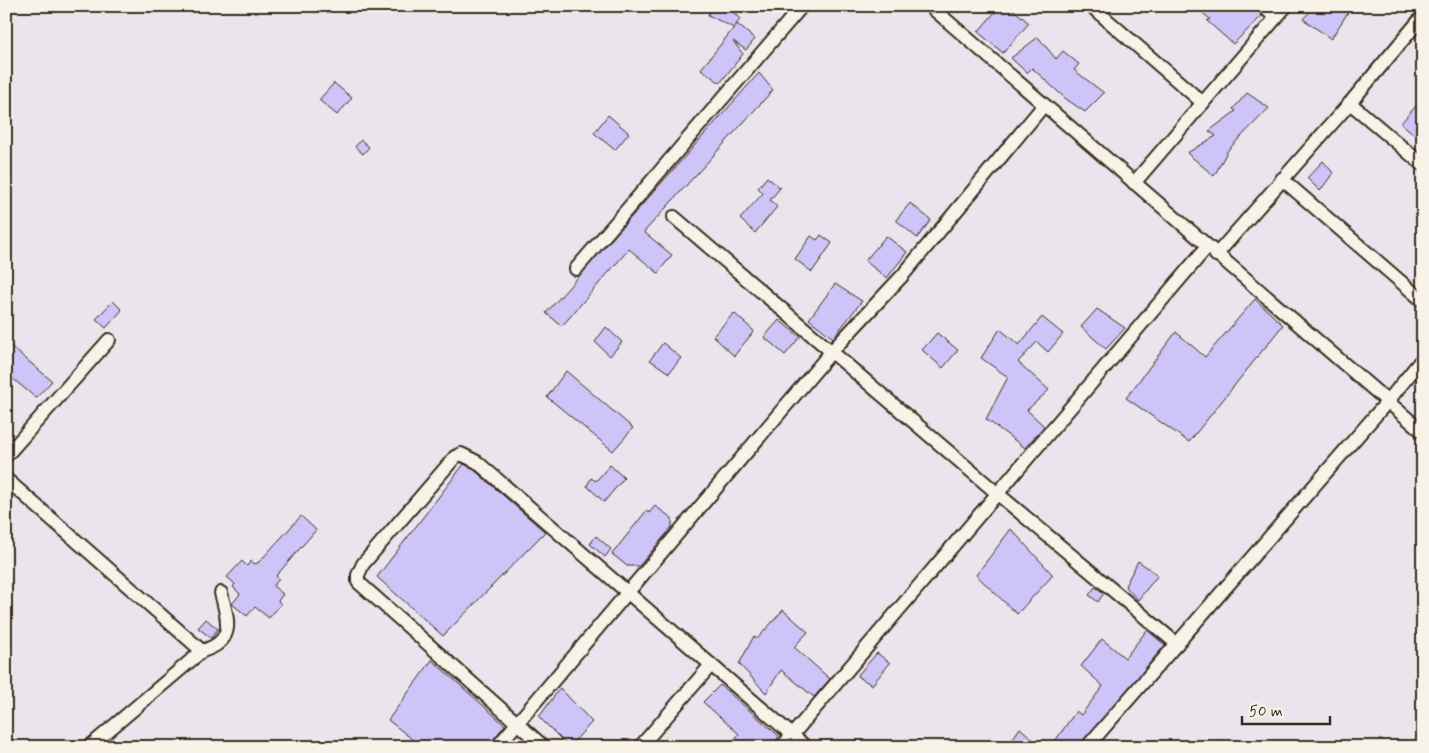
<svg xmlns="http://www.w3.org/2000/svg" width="1429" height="753" viewBox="0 0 1429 753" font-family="Mynerve,sans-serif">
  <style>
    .building { fill: #cdc4f7; stroke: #3b2a1e }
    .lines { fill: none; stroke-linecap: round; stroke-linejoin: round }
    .street-casing { stroke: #3b2a1e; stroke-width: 16 }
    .street { stroke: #f7f3e8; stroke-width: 12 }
  </style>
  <rect width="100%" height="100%" fill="#eae5ec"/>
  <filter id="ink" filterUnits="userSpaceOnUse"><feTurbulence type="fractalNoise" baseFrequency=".02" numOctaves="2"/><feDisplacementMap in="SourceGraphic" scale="10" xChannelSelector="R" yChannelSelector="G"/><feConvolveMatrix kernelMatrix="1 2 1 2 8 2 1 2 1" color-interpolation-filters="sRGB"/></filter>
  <g filter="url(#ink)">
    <!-- building -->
    <g class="building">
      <path d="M 712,6 L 727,6 L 740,19 L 734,28 L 708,15 Z"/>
      <path d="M 1000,6 L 1009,6 L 1029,23 L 1003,53 L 978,32 Z"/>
      <path d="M 1194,6 L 1255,6 L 1262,16 L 1233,44 L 1207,21 L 1210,19 Z"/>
      <path d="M 1315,6 L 1352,6 L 1331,39 L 1303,19 Z"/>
      <path d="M 737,24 L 755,39 L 746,50 L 733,41 L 743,54 L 720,83 L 701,69 Z"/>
      <path d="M 1038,37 L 1056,59 L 1063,51 L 1079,64 L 1074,70 L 1104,93 L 1085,112 L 1066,99 L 1032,68 L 1027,73 L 1011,58 Z"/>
      <path d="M 759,73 L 773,90 L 644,232 L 672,255 L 658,273 L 629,249 L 562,326 L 546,313 Z"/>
      <path d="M 334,83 L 352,98 L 337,115 L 319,100 Z"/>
      <path d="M 1247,93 L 1269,108 L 1228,150 L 1214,176 L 1187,153 L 1216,136 L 1209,131 L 1236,111 L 1233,109 Z"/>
      <path d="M 1423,98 L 1423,142 L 1401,123 Z"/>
      <path d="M 608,115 L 629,133 L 615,150 L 594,133 Z"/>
      <path d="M 361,140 L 369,147 L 363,154 L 355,147 Z"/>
      <path d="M 1323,161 L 1333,173 L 1320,191 L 1307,178 Z"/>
      <path d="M 767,177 L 780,188 L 770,200 L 777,207 L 755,233 L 740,219 L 763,193 L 758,188 Z"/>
      <path d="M 910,203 L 931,220 L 917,238 L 896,220 Z"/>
      <path d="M 821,235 L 832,243 L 812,272 L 795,259 L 811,236 L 817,240 Z"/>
      <path d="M 886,236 L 907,252 L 887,278 L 865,261 Z"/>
      <path d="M 835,284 L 862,301 L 833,338 L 809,319 Z"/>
      <path d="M 1255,299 L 1283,325 L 1189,442 L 1126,398 L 1176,332 L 1205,357 Z"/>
      <path d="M 113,301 L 122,310 L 106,328 L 96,319 Z"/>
      <path d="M 1097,309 L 1125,328 L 1106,349 L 1081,327 Z"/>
      <path d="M 734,313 L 754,331 L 734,356 L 713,336 Z"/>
      <path d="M 1042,317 L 1063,334 L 1048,352 L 1037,342 L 1018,362 L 1049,390 L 1027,410 L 1044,426 L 1025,448 L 986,419 L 1008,377 L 981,358 L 1000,329 L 1019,345 Z"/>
      <path d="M 779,320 L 800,337 L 785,355 L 764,337 Z"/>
      <path d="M 606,327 L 622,342 L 610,356 L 595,342 Z"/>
      <path d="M 937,333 L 958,350 L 943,368 L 922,350 Z"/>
      <path d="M 6,342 L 52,381 L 36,398 L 6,373 Z"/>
      <path d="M 663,343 L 681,358 L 669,373 L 650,360 Z"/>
      <path d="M 566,371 L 633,428 L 613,451 L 547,397 Z"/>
      <path d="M 464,464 L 472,468 L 545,532 L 443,636 L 377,577 Z"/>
      <path d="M 610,465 L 624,478 L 604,502 L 587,486 L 591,478 L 596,481 Z"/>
      <path d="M 655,506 L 672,518 L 672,527 L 639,566 L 627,566 L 612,554 L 647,510 L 649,513 Z"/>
      <path d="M 301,516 L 316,530 L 276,576 L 279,579 L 273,586 L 283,594 L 278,601 L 281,604 L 269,618 L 255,607 L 247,616 L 232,604 L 240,594 L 233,587 L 235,584 L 227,577 L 242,561 L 247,566 L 251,561 L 255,564 L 259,562 Z"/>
      <path d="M 1011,529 L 1053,575 L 1017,614 L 976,575 Z"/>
      <path d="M 596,536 L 611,549 L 605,557 L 590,544 Z"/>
      <path d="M 1138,561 L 1158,575 L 1138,600 L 1125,586 Z"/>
      <path d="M 1095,587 L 1104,593 L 1098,602 L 1089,595 Z"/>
      <path d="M 783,610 L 808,632 L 794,647 L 830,679 L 814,697 L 781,670 L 766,693 L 739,664 L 754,636 L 757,639 Z"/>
      <path d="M 206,619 L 218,629 L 211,638 L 198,628 Z"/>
      <path d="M 1147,630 L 1165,645 L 1079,747 L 1051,747 L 1076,711 L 1081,715 L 1103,686 L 1081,666 L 1102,639 L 1125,658 Z"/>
      <path d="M 877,653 L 890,663 L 872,685 L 857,676 Z"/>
      <path d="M 432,660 L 505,725 L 487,747 L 422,747 L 388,720 Z"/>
      <path d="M 720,685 L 779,736 L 772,747 L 742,747 L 734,740 L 739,734 L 703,702 Z"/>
      <path d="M 560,688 L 592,722 L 569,747 L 539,717 Z"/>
      <path d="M 1020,728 L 1042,747 L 1007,747 Z"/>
    </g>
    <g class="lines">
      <!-- street casing -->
      <g class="street-casing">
        <g id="street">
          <path d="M 930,6 L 1423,432"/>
          <path d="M 1091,6 L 1203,103"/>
          <path d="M 1263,6 L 1276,18"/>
          <path d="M 1350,103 L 1423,165"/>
          <path d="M 1282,179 L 1423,301"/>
          <path d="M 1134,183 L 1286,6"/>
          <path d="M 674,217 L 998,494 L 1177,644"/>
          <path d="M 1216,255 L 1350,103 L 1423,16"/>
          <path d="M 576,269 L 802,6"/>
          <path d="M 6,456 L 109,340"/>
          <path d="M 6,479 L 202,651"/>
          <path d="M 89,747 L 202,651 C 236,641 228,620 221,593"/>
          <path d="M 497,747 L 832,351 L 903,275 L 1044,105"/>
          <path d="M 544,747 L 358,582 L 358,575 L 363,564 L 455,457 L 461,454 L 477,462 L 806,747"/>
          <path d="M 640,747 L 711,665"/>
          <path d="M 782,747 L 1207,247"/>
          <path d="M 1087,747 L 1388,401 L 1423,358"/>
        </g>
      </g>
      <!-- street -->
      <use href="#street" class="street"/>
    </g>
  </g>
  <!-- margin -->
  <rect width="1429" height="753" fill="none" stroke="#f7f3e8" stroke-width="25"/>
  <rect x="12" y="12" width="1404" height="728" fill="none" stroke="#3b2a1e" stroke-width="2" filter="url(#ink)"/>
  <!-- scale -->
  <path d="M1242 716v8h88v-8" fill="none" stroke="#3b2a1e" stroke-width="2.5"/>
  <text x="1249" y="716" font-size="15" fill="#3b2a1e" stroke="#f7f3e8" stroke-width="4" paint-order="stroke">50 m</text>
</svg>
